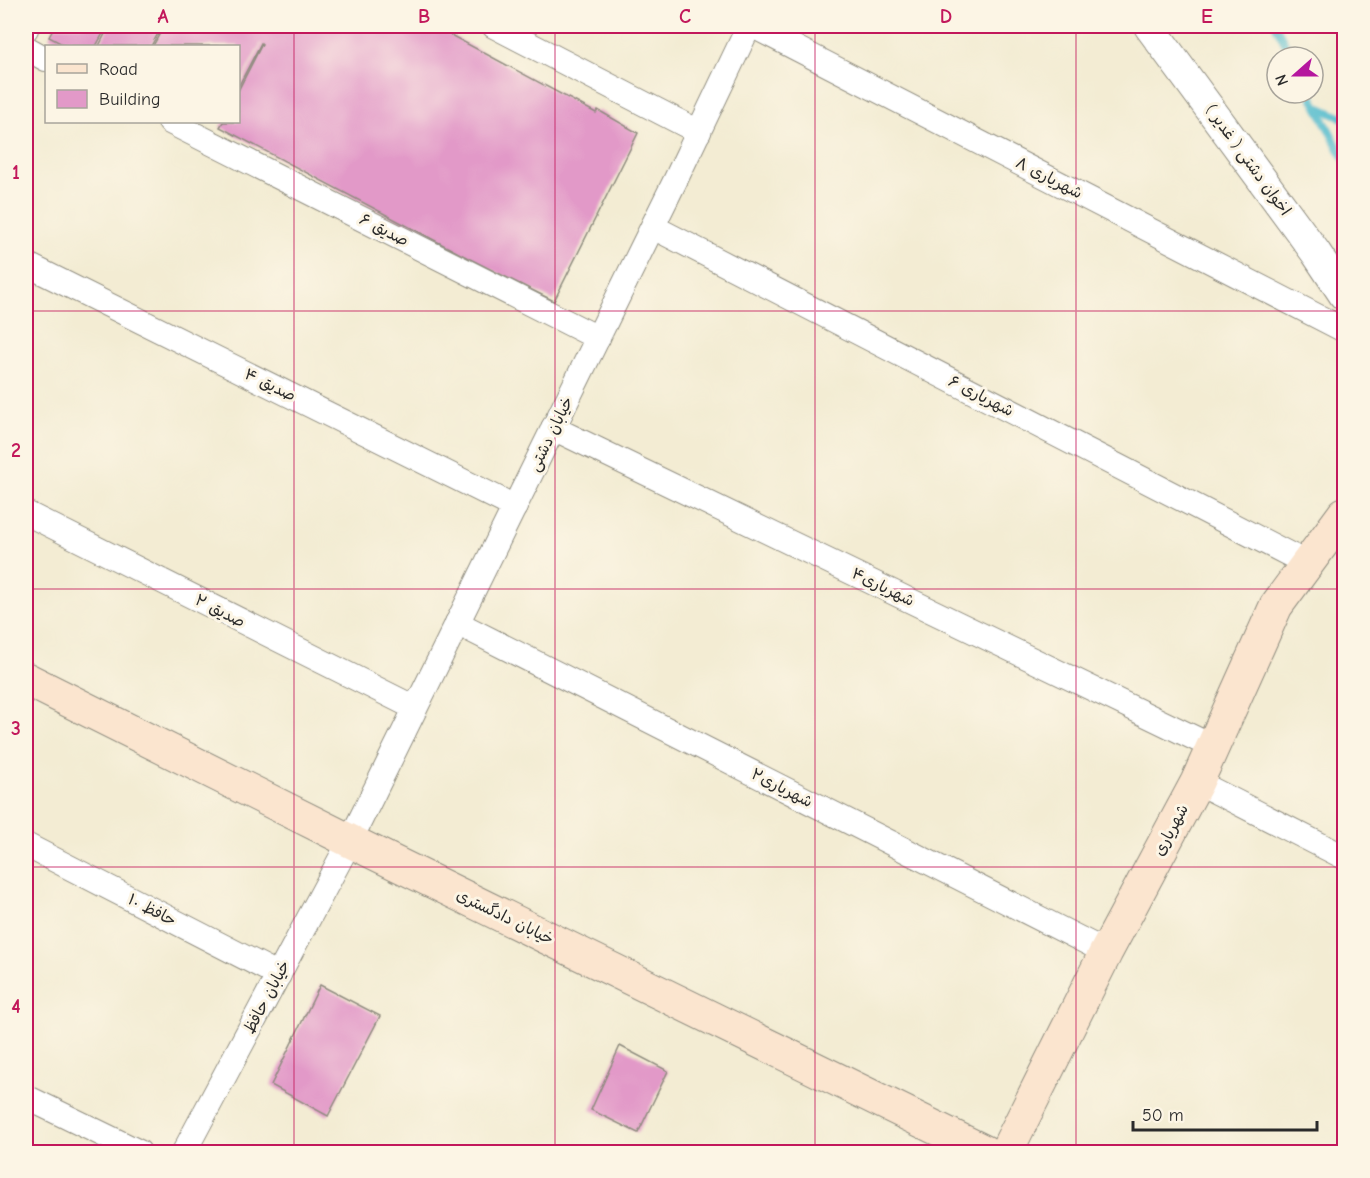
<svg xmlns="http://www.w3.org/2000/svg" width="1370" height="1178" viewBox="0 0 1370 1178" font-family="'Comic Neue','Playpen Sans Arabic',sans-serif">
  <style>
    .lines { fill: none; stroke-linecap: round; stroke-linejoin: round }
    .stream { stroke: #52bcce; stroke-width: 8 }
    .building { fill: #e299c8 }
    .minor-casing { stroke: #8f8c7f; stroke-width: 26 }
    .tertiary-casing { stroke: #8f8c7f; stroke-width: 32 }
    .secondary-casing { stroke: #8f8c7f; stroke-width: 35 }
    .minor { stroke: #fff; stroke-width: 24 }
    .tertiary { stroke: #fff; stroke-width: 30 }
    .secondary { stroke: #fbe5cf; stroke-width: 33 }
    .grid { fill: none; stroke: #c2185b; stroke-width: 1.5; stroke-opacity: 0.55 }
    .labels { text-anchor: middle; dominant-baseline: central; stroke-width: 6; stroke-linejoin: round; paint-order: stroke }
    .street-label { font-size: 16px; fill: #2b2b2b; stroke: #fcf5e5 }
    .neatline { fill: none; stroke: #c2185b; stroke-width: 2 }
    .grid-label { font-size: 20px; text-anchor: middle; font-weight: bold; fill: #c2185b }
  </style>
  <rect width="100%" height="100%" fill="#fcf5e5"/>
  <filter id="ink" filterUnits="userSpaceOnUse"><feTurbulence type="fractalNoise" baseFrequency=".0167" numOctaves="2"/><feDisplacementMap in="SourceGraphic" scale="12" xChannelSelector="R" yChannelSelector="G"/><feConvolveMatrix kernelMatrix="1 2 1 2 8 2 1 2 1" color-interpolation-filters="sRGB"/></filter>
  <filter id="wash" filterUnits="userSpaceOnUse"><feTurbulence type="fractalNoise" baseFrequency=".008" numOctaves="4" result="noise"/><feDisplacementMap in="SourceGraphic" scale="24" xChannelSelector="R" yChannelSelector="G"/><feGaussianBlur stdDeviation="1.35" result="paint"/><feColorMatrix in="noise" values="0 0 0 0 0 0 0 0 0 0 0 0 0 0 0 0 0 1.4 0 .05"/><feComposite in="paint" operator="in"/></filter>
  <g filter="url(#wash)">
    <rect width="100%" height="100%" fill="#f3ecd3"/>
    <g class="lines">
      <!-- stream -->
      <g class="stream">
        <path d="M 1276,26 L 1292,57"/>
        <path d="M 1310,93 L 1344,159"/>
        <path d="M 1318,107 L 1344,119"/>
      </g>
    </g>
    <g id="blocks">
      <!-- building -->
      <g class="building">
        <path d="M 55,26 L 107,26 L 96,46 L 66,46 L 49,37 Z"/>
        <path d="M 109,26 L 162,26 L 151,46 L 99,46 Z"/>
        <path d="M 164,26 L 434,26 L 596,113 L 598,110 L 638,133 L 554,301 L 470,259 L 220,127 L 223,122 L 238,122 L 238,91 L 262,44 L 261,43 L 238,87 L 238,46 L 153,46 Z"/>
        <path d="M 320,985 L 380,1016 L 328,1116 L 271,1085 Z"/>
        <path d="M 620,1046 L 668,1071 L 638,1133 L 591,1110 Z"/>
      </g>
    </g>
  </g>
  <g filter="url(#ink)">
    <use href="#blocks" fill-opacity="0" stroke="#8f8c7f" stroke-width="1.5"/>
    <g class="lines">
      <!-- minor casing -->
      <g class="minor-casing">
        <g id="minor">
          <path d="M 494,26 L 699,132"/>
          <path d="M 753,26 L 1344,330"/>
          <path d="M 26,29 L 27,26"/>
          <path d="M 26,48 L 46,59"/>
          <path d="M 170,122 L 598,338"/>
          <path d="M 653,227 L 1308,564"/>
          <path d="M 26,264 L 515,507"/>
          <path d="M 553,428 L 1213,747"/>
          <path d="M 26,513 L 415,708"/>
          <path d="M 457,623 L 1106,952"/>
          <path d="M 1197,782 L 1344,857"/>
          <path d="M 26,845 L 279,975"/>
          <path d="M 26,1097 L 139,1152"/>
          <path d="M 184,1152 L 350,841 L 676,179 L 749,26"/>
        </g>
      </g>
      <!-- tertiary casing -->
      <g class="tertiary-casing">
        <path id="tertiary" d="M 1149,26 L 1316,253 L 1344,295"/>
      </g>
      <!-- secondary casing -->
      <g class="secondary-casing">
        <g id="secondary">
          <path d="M 26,679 L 350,841 L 985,1152"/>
          <path d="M 1006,1152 L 1106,952 L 1197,782 L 1276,606 L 1344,514"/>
        </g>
      </g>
      <!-- minor -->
      <use href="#minor" class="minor"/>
      <!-- tertiary -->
      <use href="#tertiary" class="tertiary"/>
      <!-- secondary -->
      <use href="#secondary" class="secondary"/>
    </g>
  </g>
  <!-- grid -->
  <path class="grid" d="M 294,26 L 294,1152M 555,26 L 555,1152M 815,26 L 815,1152M 1076,26 L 1076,1152M 26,311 L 1344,311M 26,589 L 1344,589M 26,867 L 1344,867"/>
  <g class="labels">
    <!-- street labels -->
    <g class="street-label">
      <text transform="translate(1248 160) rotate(54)">اخوان دشتی ( غدیر )</text>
      <text transform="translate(1049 178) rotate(27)">شهریاری ۸</text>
      <text transform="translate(384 230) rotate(27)">صدیق ۶</text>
      <text transform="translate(270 385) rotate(26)">صدیق ۴</text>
      <text transform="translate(981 396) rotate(27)">شهریاری ۶</text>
      <text transform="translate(551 434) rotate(-64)">خیابان دشتی</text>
      <text transform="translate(883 587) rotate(26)">شهریاری۴</text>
      <text transform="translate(220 611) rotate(27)">صدیق ۲</text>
      <text transform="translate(782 788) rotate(27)">شهریاری۲</text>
      <text transform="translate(1171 830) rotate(-62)">شهریاری</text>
      <text transform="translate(152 910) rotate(27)">حافظ ۱۰</text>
      <text transform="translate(505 917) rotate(26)">خیابان دادگستری</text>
      <text transform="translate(267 997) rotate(-62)">خیابان حافظ</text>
    </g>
  </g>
  <!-- margin -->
  <rect width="1370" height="1178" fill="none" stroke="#fcf5e5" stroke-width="66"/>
  <!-- legend -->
  <rect x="45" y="45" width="195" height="78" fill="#fcf5e5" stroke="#a8a49b" stroke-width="1.5"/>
  <rect x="57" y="64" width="30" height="9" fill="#fbe5cf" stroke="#a8a49b" stroke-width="1.5"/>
  <text x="99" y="75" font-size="18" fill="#2b2b2b">Road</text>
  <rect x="57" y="90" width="30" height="18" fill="#e299c8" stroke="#a8a49b" stroke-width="1.5"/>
  <text x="99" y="105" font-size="18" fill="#2b2b2b">Building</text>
  <!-- north arrow -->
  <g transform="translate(1295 75) rotate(249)"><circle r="28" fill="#fcf5e5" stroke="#a8a49b" stroke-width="1.5"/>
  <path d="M0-4.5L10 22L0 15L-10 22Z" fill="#b5179e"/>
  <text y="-9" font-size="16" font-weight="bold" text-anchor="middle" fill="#2b2b2b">N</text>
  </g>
  <!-- scale -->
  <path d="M1133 1121v9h184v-9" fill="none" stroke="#2b2b2b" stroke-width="3"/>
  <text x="1142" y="1121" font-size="18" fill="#2b2b2b" stroke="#fcf5e5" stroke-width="4.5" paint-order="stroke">50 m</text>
  <rect x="33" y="33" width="1304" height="1112" class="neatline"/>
  <g class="grid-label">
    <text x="163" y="23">A</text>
    <text x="424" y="23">B</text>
    <text x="685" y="23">C</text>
    <text x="946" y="23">D</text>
    <text x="1207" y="23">E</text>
    <text x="16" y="179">1</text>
    <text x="16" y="457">2</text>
    <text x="16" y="735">3</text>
    <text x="16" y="1013">4</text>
  </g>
</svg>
